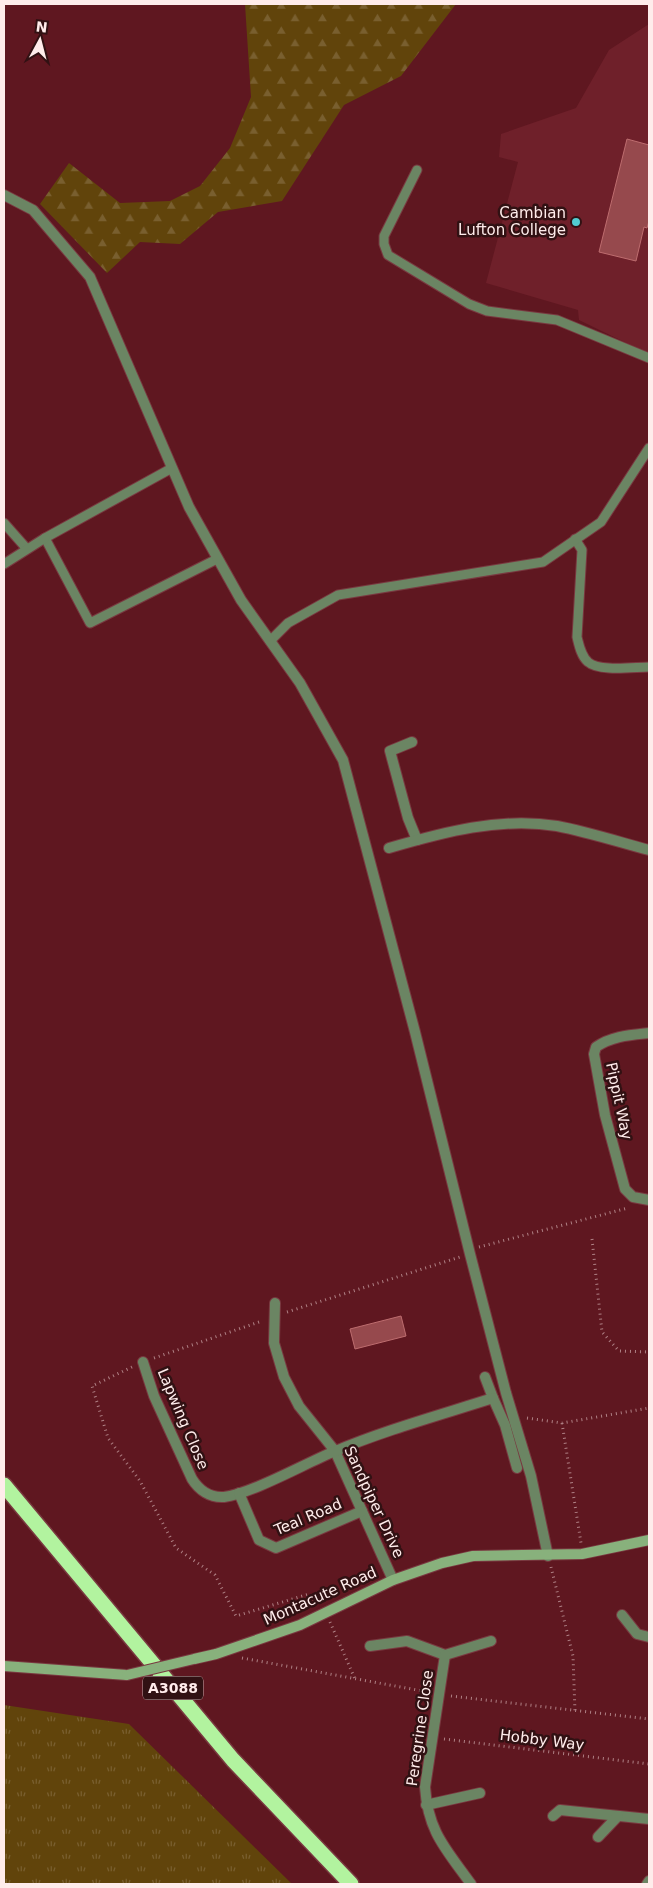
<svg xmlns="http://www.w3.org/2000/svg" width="653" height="1888" viewBox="0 0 653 1888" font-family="'DejaVu Sans',sans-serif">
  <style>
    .built { fill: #6f202a }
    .grass { fill: url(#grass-tufts) }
    .forest { fill: url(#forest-firs) }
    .building { fill: #96494d; stroke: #be6d6f }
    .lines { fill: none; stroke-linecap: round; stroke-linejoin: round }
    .lane-casing { stroke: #793940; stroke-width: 11 }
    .street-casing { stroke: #793940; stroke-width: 12 }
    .secondary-casing { stroke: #793940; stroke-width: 12 }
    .highway-casing { stroke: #793940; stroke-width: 18 }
    .path { stroke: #af8185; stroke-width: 3; stroke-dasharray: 1 4; stroke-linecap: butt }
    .lane { stroke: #6b8563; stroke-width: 9 }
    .street { stroke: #6b8563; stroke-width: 10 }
    .secondary { stroke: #88b17c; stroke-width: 10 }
    .highway { stroke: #b2f39f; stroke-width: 15 }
    .secondary-bridge-casing { stroke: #793940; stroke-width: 12; stroke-linecap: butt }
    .secondary-bridge { stroke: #88b17c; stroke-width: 10 }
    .poi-dot { fill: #51ccd1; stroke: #311113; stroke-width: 2 }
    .labels { text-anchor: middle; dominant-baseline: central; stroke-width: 5; stroke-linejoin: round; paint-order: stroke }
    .shield { fill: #311113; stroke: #c1aaaa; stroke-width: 1 }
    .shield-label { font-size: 14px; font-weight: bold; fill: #ffeceb }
    .poi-label { font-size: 15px; fill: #ffeceb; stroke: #311113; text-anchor: end }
    .street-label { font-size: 15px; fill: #ffeceb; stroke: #311113 }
  </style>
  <defs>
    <pattern id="grass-tufts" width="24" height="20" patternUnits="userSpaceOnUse" patternTransform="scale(1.25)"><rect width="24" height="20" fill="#61440b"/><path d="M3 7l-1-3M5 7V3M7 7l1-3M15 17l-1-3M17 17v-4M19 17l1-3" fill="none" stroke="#795f2f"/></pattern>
    <pattern id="forest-firs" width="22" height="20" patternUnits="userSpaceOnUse" patternTransform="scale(1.25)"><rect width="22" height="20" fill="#61440b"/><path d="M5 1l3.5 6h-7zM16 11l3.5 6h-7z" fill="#795f2f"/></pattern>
  </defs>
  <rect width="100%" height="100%" fill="#5f1720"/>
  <!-- built -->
  <path class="built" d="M 649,24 L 649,354 L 579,320 L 578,310 L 486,283 L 518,162 L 499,157 L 501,134 L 576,108 L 609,50 Z"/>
  <!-- grass -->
  <path class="grass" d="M 4,1705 L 129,1724 L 292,1884 L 4,1884 Z"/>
  <!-- forest -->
  <path class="forest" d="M 245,4 L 456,4 L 401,76 L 344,105 L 282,201 L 218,212 L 180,244 L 140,242 L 107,273 L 40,204 L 69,163 L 120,203 L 170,201 L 200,186 L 230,148 L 251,97 Z"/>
  <!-- building -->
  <g class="building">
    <path d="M 627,139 L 649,145 L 649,221 L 647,228 L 644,227 L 636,261 L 599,252 Z"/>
    <path d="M 401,1316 L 406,1336 L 355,1349 L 350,1329 Z"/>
  </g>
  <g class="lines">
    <!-- lane casing -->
    <g class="lane-casing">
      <g id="lane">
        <path d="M 417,170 L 384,236 L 384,244 L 388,255 L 469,304 L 487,311 L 557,320 L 649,358"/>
        <path d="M 172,468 L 45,538 L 90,623 L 217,559"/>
        <path d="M 4,523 L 27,549"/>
        <path d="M 575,539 L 582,550 L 577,637 C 579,645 581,656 588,662 C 599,672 634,667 649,667"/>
        <path d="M 4,564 L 45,538"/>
        <path d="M 270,641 L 288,623 L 338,595 L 543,562 L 601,522 L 649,448"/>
      </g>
    </g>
    <!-- street casing -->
    <g class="street-casing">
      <g id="street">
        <path d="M 4,195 L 33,210 L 90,277 L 189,507 L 241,600 L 300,683 L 343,760 L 415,1032 L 470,1254 L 506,1393 L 531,1476 L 548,1556"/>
        <path d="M 412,742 L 390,751 L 408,818 L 417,840"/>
        <path d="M 389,848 C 444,832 499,817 557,826 C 588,832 619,842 649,850"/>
        <path d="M 649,1033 C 630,1035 612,1036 596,1047 L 594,1054 L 605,1115 L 625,1189 L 633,1197 L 649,1200"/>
        <path d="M 275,1303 L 274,1343 L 284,1377 L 299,1406 L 335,1451 L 393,1580"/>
        <path d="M 143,1362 L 154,1396 L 192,1479 C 199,1490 210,1498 224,1497 C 253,1493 304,1464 333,1452 C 385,1430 440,1415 493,1398 L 485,1377"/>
        <path d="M 493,1398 L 505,1425 L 517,1468"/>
        <path d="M 239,1493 L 259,1540 L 276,1548 L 362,1511"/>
        <path d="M 622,1615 L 637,1634 L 649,1637"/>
        <path d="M 370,1646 L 407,1641 L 445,1655 L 491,1641"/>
        <path d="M 445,1655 L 425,1787 C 428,1832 446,1849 471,1884"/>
        <path d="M 426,1805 L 480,1793"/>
        <path d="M 553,1816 L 560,1810 L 649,1819"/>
        <path d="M 598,1837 L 618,1816"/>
        <path d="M 647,1884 L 649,1881"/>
      </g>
    </g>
    <!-- secondary casing -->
    <g class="secondary-casing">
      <g id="secondary">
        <path d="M 194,1659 L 216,1654 L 300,1625 L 393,1580 L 442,1563 L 473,1556 L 582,1554 L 649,1540"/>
        <path d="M 4,1666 L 127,1675"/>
      </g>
    </g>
    <!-- highway casing -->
    <g class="highway-casing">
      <path id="highway" d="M 4,1485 L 233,1760 L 351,1884"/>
    </g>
    <!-- path -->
    <g class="path">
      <path d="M 592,1239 L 602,1332 L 619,1351 L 649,1352"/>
      <path d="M 479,1247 L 628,1208"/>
      <path d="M 287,1312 L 460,1257"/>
      <path d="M 154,1358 L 262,1321"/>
      <path d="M 132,1367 L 92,1386 L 108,1438 L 140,1481 L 176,1548 L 215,1575 L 236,1616 L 309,1594 L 317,1603"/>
      <path d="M 527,1418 L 562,1423 L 649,1408"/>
      <path d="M 562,1423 L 581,1543"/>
      <path d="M 551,1567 L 573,1656 L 575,1712"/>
      <path d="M 330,1622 L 355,1679"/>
      <path d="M 242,1658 L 428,1692"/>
      <path d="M 451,1696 L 649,1719"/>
      <path d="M 444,1739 L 649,1764"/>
    </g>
    <!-- lane -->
    <use href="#lane" class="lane"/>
    <!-- street -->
    <use href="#street" class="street"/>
    <!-- secondary -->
    <use href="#secondary" class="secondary"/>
    <!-- highway -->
    <use href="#highway" class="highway"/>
    <!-- secondary-bridge casing -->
    <g class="secondary-bridge-casing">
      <path id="secondary-bridge" d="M 127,1675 L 194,1659"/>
    </g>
    <!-- secondary-bridge -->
    <use href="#secondary-bridge" class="secondary-bridge"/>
  </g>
  <!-- markers -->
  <circle class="poi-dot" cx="576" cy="222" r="5"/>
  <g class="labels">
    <!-- shield labels -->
    <rect class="shield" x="143" y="1676.5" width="60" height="23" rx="4"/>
    <g class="shield-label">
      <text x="173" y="1688">A3088</text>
    </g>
    <!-- poi labels -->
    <g class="poi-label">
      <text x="566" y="213">Cambian<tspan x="566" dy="17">Lufton College</tspan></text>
    </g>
    <!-- street labels -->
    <g class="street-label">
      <text transform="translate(619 1101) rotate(78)">Pippit Way</text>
      <text transform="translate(183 1419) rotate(67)">Lapwing Close</text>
      <text transform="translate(374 1502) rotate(65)">Sandpiper Drive</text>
      <text transform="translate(308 1517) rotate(-23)">Teal Road</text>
      <text transform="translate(320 1596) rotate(-24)">Montacute Road</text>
      <text transform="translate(420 1728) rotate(-82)">Peregrine Close</text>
      <text transform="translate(542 1740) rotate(7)">Hobby Way</text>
    </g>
  </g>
  <!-- border -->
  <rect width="653" height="1888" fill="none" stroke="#ffeceb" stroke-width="10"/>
  <!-- north arrow -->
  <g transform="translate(40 40) rotate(7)" stroke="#311113" stroke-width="4" paint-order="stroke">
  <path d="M0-4L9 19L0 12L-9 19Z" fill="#ffeceb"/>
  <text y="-8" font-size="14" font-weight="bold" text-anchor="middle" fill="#ffeceb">N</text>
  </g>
</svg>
